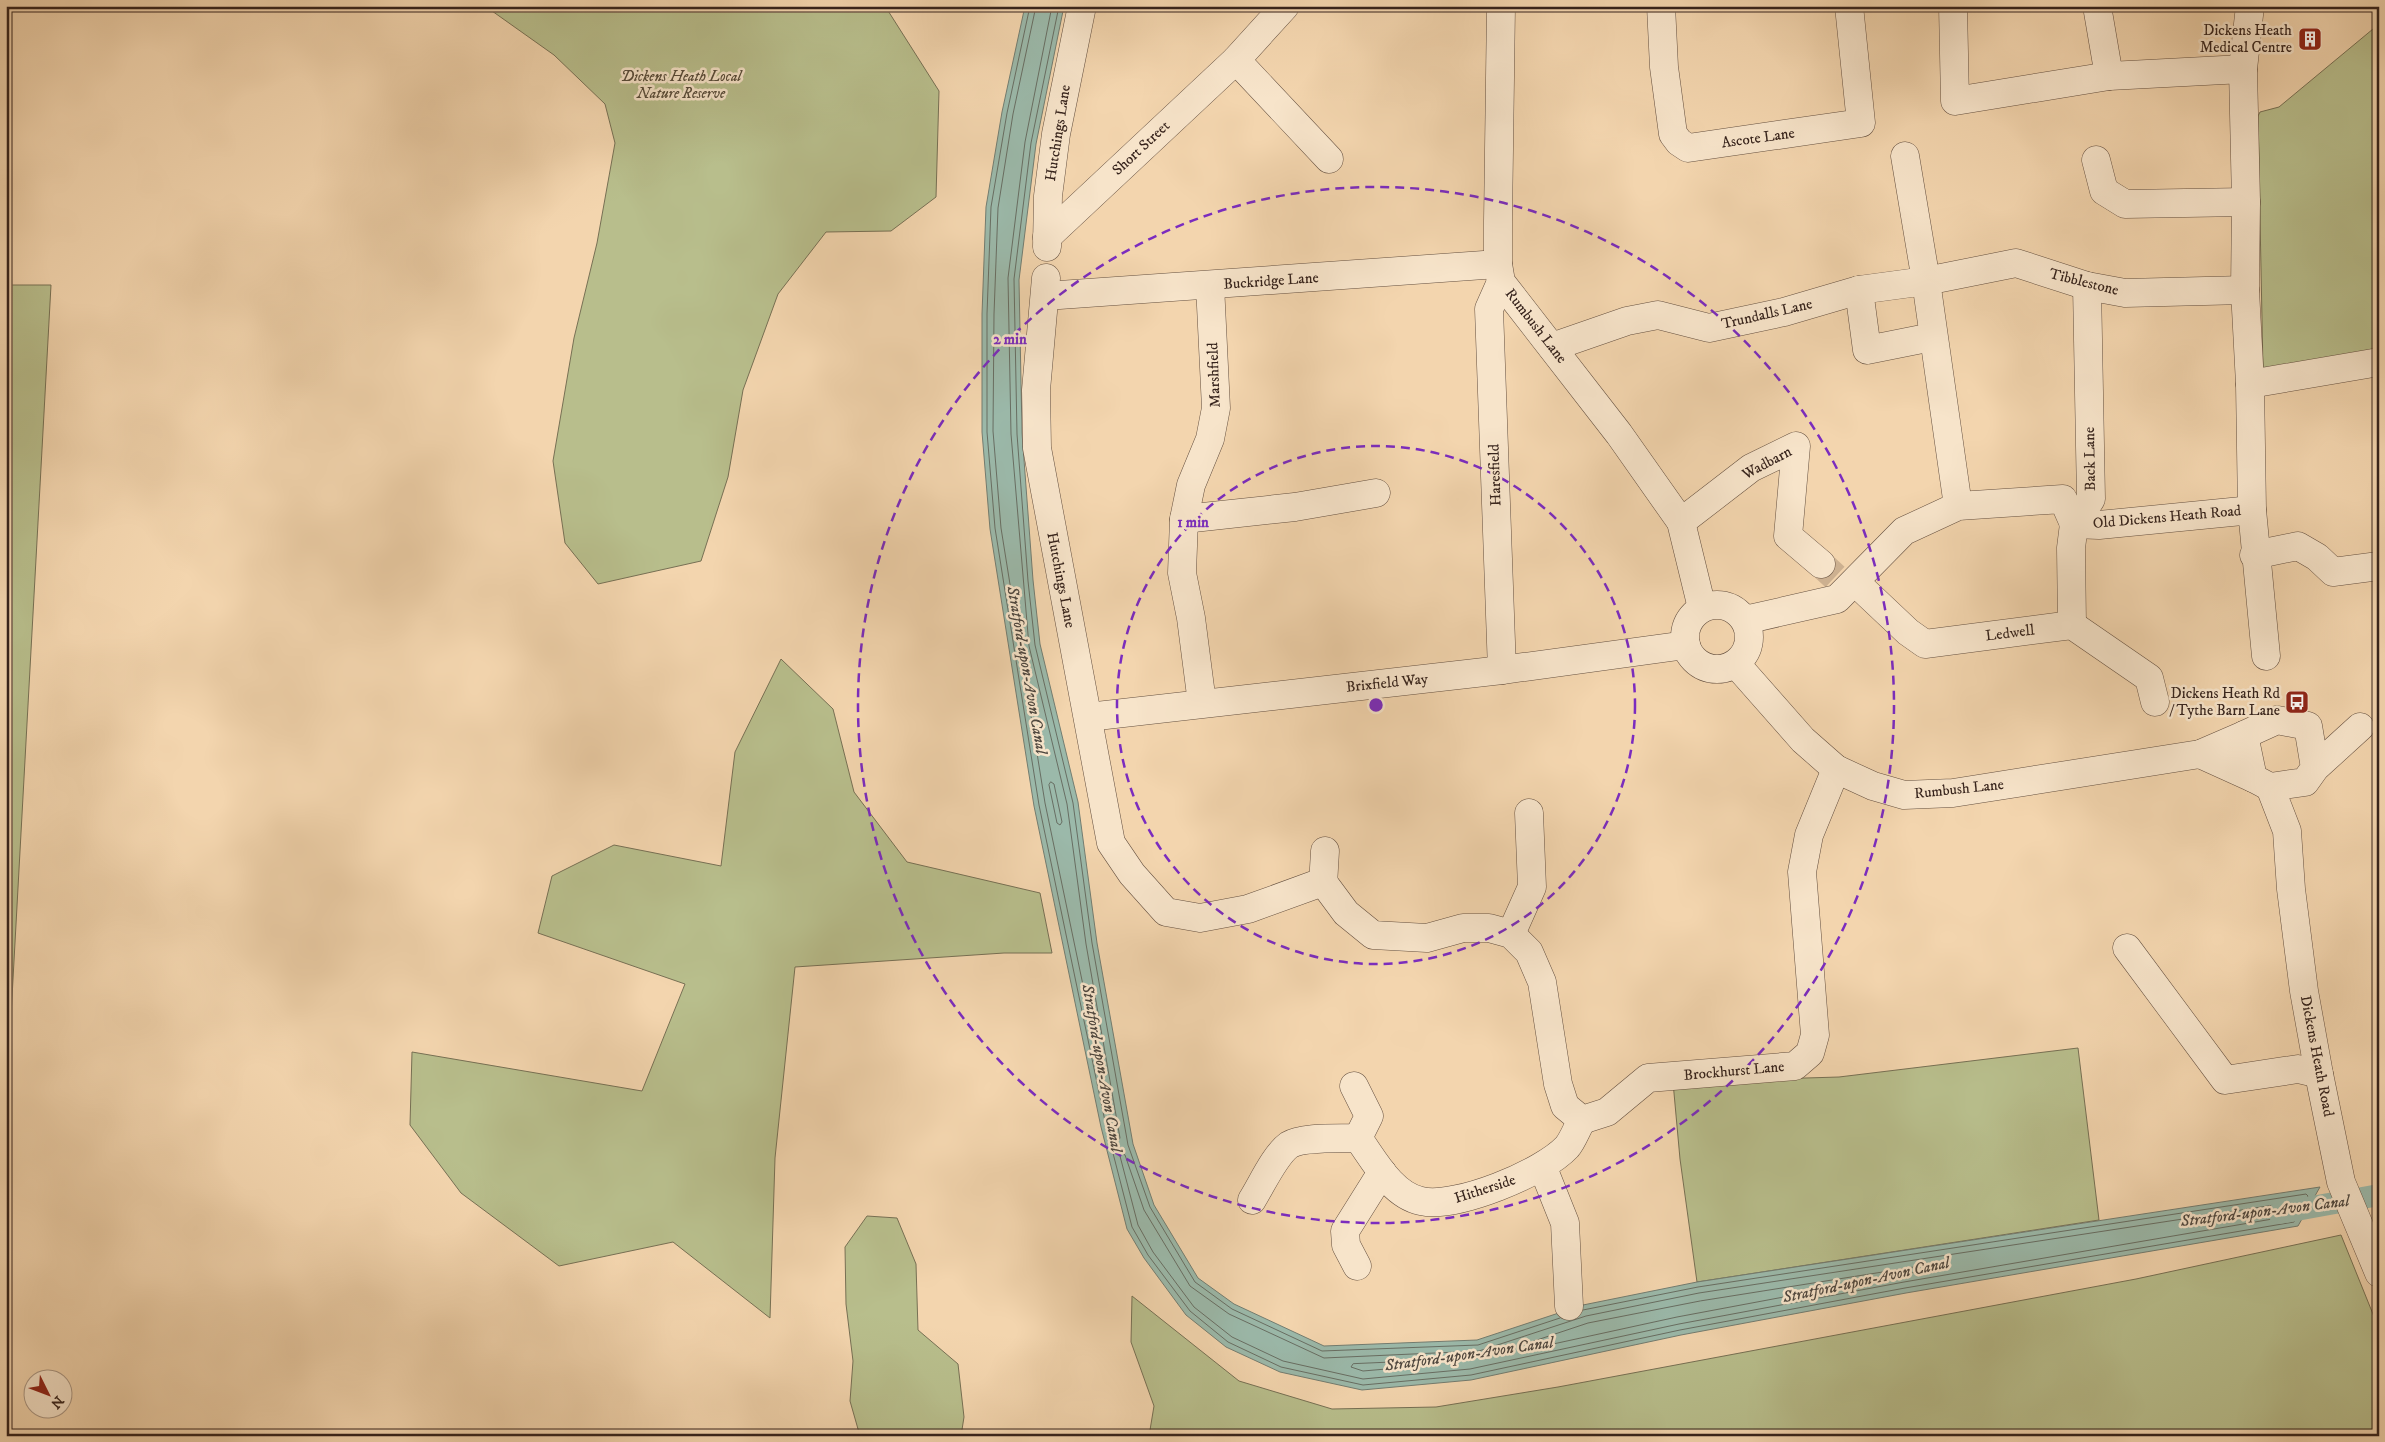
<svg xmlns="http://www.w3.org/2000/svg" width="2385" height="1442" viewBox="0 0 2385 1442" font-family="'IM FELL DW Pica',serif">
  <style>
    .green { fill: #b8be8c; stroke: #777054 }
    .water { fill: #9bb9aa; stroke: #737d71 }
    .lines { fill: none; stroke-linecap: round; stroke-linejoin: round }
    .shore { stroke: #686e63; stroke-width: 1 }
    .canal { stroke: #9bb9aa; stroke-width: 22 }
    .minor-tunnel { stroke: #cdb191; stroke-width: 28; stroke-dasharray: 28 14; stroke-linecap: butt }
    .minor-casing { stroke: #655040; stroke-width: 29 }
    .minor { stroke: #f7e4ca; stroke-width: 28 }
    .ring { fill: none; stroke: #7b2cbf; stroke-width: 2.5; stroke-dasharray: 9 6 }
    .labels { text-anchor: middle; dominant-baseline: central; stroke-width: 5; stroke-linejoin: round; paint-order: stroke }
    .poi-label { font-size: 15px; fill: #36231c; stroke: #f7e4ca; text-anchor: end }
    .park-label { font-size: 15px; font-style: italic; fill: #564a38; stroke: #f7e4ca }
    .street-label { font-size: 15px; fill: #36231c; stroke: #f7e4ca }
    .water-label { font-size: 16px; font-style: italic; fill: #4f4840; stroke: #f7e4ca }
    .centre { fill: #7b2cbf; stroke: #f7e4ca; stroke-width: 2.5 }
    .ring-label { font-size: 15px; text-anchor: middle; font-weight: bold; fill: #7b2cbf; stroke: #f7e4ca; stroke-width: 5; stroke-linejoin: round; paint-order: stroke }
  </style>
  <rect width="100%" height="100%" fill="#f3d5ae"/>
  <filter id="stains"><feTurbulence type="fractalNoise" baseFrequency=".004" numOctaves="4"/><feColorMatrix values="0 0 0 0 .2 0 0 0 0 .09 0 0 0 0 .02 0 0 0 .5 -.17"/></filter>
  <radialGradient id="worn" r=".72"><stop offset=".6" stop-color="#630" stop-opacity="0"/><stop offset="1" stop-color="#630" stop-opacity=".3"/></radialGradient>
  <!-- green -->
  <g class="green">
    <path d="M 475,6 L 885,6 L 939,91 L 936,197 L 891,231 L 826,232 L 778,294 L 743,390 L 728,477 L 701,561 L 598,584 L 565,543 L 553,461 L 574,338 L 597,243 L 615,143 L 605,104 L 554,55 L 492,11 Z"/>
    <path d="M 2379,24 L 2379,354 L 2263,370 L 2258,116 L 2260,112 L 2279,107 Z"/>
    <path d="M 6,285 L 51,285 L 6,1107 Z"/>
    <path d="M 781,659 L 833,709 L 854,792 L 907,862 L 1040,893 L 1052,953 L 1004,953 L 795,967 L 775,1158 L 770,1318 L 673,1242 L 559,1266 L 461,1193 L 410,1125 L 412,1052 L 642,1091 L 685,984 L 538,933 L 552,876 L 614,845 L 721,866 L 735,752 Z"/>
    <path d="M 2078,1048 L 2099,1220 L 1697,1282 L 1680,1159 L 1673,1082 L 1839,1077 Z"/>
    <path d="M 867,1216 L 897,1218 L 916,1264 L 918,1330 L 958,1364 L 964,1417 L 961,1436 L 860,1436 L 850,1401 L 853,1361 L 846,1304 L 845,1247 Z"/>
    <path d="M 2341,1235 L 2379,1329 L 2379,1436 L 1149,1436 L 1154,1406 L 1131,1342 L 1132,1296 L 1239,1381 L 1332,1409 L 1436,1407 L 1558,1387 L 2136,1279 Z"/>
  </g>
  <!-- water -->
  <path class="water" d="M 1025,6 L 1064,6 L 1036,144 L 1019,280 L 1022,433 L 1033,580 L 1040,644 L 1078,802 L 1097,943 L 1133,1144 L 1154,1205 L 1198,1278 L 1234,1304 L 1324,1346 L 1477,1340 L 1583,1305 L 1697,1282 L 2320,1187 L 2298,1226 L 1906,1293 L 1681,1335 L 1471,1380 L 1362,1390 L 1280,1372 L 1226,1347 L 1186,1315 L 1144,1258 L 1127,1229 L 1101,1127 L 1034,806 L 990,529 L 982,432 L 982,314 L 986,207 L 1002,112 Z"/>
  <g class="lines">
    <!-- shore -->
    <g class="shore">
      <path d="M 1030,6 L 1007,113 L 991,207 L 987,314 L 987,432 L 995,528 L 1039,805 L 1106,1126 L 1132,1227 L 1148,1255 L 1190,1311 L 1228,1342 L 1281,1367 L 1363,1385 L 1471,1375 L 1680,1330 L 1905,1288 L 2294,1222 L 2308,1196 L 2306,1194 L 1698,1287 L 1583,1310"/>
      <path d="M 1036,6 L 1013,114 L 998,208 L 994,314 L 993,431 L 1001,528 L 1045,803 L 1112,1124 L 1116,1139 L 1118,1141 L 1120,1138 L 1086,944 L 1067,804 L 1029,646 L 1011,434 L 1008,278 L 1025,142 L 1052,6"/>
      <path d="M 1059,6 L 1031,143 L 1014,279 L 1017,434 L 1028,581 L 1035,645 L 1073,803 L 1092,943 L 1128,1145 L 1150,1207 L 1195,1282 L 1232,1309 L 1322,1351 L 1478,1345 L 1560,1318"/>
      <path d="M 1051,782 L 1054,784 L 1062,822 L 1060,825 L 1057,823 L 1049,785 Z"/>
      <path d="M 1122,1153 L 1125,1155 L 1144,1210 L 1190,1286 L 1229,1314 L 1324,1358 L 1479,1351 L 1586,1316 L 1699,1293 L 2294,1202 L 2297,1205 L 2290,1216 L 1904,1282 L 1679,1324 L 1470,1369 L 1363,1379 L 1283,1361 L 1232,1337 L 1194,1307 L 1153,1252 L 1138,1225 L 1120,1156 Z"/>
      <path d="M 1916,1267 L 1919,1270 L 1917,1272 L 1677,1317 L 1521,1351 L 1518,1349 L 1519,1346 L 1588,1323 L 1700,1301 Z"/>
      <path d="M 1421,1361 L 1423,1363 L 1421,1366 L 1363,1371 L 1351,1367 L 1353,1364 Z"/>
    </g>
    <!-- canal -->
    <path class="canal" d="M 2279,1213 L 2379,1195"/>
    <!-- minor-tunnel -->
    <path class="minor-tunnel" d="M 1821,564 L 1835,577"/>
    <!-- minor casing -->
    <g class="minor-casing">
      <g id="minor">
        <path d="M 1501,6 L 1498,221 L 1498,264 L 1501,282 L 1619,434 L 1681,522 L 1702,608"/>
        <path d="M 1661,6 L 1664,67 L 1673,134 L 1679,142 L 1688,148 L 1861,123 L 1849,6"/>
        <path d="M 1953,6 L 1955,101 L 2109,76 L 2243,69"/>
        <path d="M 2097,6 L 2109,76"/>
        <path d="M 2250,6 L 2243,69 L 2246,202 L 2245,290 L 2250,384 L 2252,510 L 2266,656"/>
        <path d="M 1236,60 L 1329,159"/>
        <path d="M 1905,156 L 1926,281 L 2016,263 L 2087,286 L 2125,293 L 2245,290"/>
        <path d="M 2096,160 L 2104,191 L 2125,204 L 2246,202"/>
        <path d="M 1047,237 L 1236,60 L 1285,6"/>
        <path d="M 1047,247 L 1048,196 L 1056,134 L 1082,6"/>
        <path d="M 1046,278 L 1036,390 L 1037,448 L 1111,843 L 1132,874 L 1166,912 L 1200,918 L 1248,909 L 1317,884 L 1326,886 L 1346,913 L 1373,935 L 1427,938 L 1463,928 L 1489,928 L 1511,934 L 1529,952 L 1542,982 L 1558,1084 L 1565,1106 L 1582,1120 L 1607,1112 L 1648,1078 L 1795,1066 L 1810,1053 L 1815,1035 L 1802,872 L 1809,835 L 1836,769"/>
        <path d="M 1501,282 L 1489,309 L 1502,670"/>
        <path d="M 1859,290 L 1867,350 L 1932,337"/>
        <path d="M 1045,296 L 1498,264"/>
        <path d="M 1552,347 L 1627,321 L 1658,315 L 1709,328 L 1784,312 L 1859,290 L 1926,281 L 1958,506"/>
        <path d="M 2250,384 L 2379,362"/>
        <path d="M 1184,519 L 1295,507 L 1376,493"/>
        <path d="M 1681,522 L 1751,468 L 1796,446 L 1788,536 L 1821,564"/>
        <path d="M 2254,555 L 2298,546 L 2317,557 L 2333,572 L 2379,566"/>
        <path d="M 1855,582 L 1908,632 L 1925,644 L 2072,625 L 2149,678 L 2155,702"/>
        <circle cx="1717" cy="637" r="32"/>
        <path d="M 1745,620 L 1837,599 L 1904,531 L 1958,506 L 2063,499 L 2074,524 L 2099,525 L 2252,510"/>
        <path d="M 2072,625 L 2071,548 L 2074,524 L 2091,499 L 2087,286"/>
        <path d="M 1736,664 L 1803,740 L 1836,769 L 1873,786 L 1904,795 L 1953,793 L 2200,754 L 2244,735"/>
        <path d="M 1202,703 L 1191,618 L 1182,573 L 1184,519 L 1191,485 L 1210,439 L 1216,408 L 1210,285"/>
        <path d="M 1088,717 L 1502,670 L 1686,645"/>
        <path d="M 2200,754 L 2253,778"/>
        <path d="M 2315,768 L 2308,726 L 2277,720 L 2244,735 L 2253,778 L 2270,787 L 2305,782 L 2315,768 L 2360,727"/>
        <path d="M 2270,787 L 2287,831 L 2291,889 L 2304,991 L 2319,1074 L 2341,1182 L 2379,1273"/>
        <path d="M 1323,885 L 1325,851"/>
        <path d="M 1511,934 L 1532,887 L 1529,813"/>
        <path d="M 2127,948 L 2225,1080 L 2298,1069 L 2319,1074"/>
        <path d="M 1354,1086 L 1369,1116 L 1358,1138"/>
        <path d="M 1543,1168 L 1565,1223 L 1569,1306"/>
        <path d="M 1252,1200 C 1262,1184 1275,1155 1289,1145 C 1303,1136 1341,1139 1358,1138 C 1374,1160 1392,1195 1421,1201 C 1456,1209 1543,1173 1567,1147 C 1573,1140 1577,1128 1582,1120"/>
        <path d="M 1357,1266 L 1346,1245 L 1345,1231 L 1382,1172"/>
      </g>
    </g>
    <!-- minor -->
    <use href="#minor" class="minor"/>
  </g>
  <!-- distance rings -->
  <g class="ring">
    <circle cx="1376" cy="705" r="259"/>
    <circle cx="1376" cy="705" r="518"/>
  </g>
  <!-- icons -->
  <defs>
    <g id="building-square" transform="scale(1.25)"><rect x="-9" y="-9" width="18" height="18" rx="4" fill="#8f2418" stroke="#f7e4ca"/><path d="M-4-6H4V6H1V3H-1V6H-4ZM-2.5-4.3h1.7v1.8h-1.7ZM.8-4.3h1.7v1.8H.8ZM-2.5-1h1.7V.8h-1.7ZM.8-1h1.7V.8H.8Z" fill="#fff"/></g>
    <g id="bus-square" transform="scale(1.25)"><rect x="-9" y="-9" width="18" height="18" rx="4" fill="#8f2418" stroke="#f7e4ca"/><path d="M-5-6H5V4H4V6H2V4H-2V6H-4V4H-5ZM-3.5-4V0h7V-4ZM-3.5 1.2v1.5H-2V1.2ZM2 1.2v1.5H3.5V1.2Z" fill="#fff"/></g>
  </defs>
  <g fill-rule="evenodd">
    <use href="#building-square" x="2310" y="39"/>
    <use href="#bus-square" x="2297" y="702"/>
  </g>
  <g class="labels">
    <!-- poi labels -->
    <g class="poi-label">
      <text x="2292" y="30">Dickens Heath<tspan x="2292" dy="17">Medical Centre</tspan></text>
      <text x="2280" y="693">Dickens Heath Rd<tspan x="2280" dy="17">/ Tythe Barn Lane</tspan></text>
    </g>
    <!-- park labels -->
    <g class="park-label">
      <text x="681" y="76">Dickens Heath Local<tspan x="681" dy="17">Nature Reserve</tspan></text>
    </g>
    <!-- street labels -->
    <g class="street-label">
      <text transform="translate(1058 133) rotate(-81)">Hutchings Lane</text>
      <text transform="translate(1758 138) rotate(-8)">Ascote Lane</text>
      <text transform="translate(1141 148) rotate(-43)">Short Street</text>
      <text transform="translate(1271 281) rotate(-4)">Buckridge Lane</text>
      <text transform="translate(2084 282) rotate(14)">Tibblestone</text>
      <text transform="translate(1767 314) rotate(-13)">Trundalls Lane</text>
      <text transform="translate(1536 326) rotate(52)">Rumbush Lane</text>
      <text transform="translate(1214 375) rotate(-92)">Marshfield</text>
      <text transform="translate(2090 459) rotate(-91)">Back Lane</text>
      <text transform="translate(1767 463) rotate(-28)">Wadbarn</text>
      <text transform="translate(1495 475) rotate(-92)">Haresfield</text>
      <text transform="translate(2167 517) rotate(-5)">Old Dickens Heath Road</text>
      <text transform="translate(1061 580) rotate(79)">Hutchings Lane</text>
      <text transform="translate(2010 633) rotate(-7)">Ledwell</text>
      <text transform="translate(1387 683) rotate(-6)">Brixfield Way</text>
      <text transform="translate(1959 789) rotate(-6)">Rumbush Lane</text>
      <text transform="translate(2317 1056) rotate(79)">Dickens Heath Road</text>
      <text transform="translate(1734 1071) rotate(-5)">Brockhurst Lane</text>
      <text transform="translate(1485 1189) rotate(-18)">Hitherside</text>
    </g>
    <!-- water labels -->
    <g class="water-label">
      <text transform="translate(1027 670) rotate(80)">Stratford-upon-Avon Canal</text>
      <text transform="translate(1102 1068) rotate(80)">Stratford-upon-Avon Canal</text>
      <text transform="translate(2265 1211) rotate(-7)">Stratford-upon-Avon Canal</text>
      <text transform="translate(1866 1280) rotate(-12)">Stratford-upon-Avon Canal</text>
      <text transform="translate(1469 1354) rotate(-8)">Stratford-upon-Avon Canal</text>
    </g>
  </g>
  <circle cx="1376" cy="705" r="8" class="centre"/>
  <g class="ring-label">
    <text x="1010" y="344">2 min</text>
    <text x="1193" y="527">1 min</text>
  </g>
  <!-- margin -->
  <rect width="2385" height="1442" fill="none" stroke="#f3d5ae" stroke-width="25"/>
  <rect x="8" y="8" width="2370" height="1427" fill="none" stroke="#36231c" stroke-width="2.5"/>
  <rect x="12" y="12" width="2360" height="1417" fill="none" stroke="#36231c"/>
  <!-- north arrow -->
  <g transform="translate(48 1394) rotate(132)"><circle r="24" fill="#f7e4ca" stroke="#aa9784"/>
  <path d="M0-4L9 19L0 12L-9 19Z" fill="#8f2418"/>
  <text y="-8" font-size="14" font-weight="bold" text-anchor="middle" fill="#36231c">N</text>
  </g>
  <rect width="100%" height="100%" filter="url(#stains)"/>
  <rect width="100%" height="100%" fill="url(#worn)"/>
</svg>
